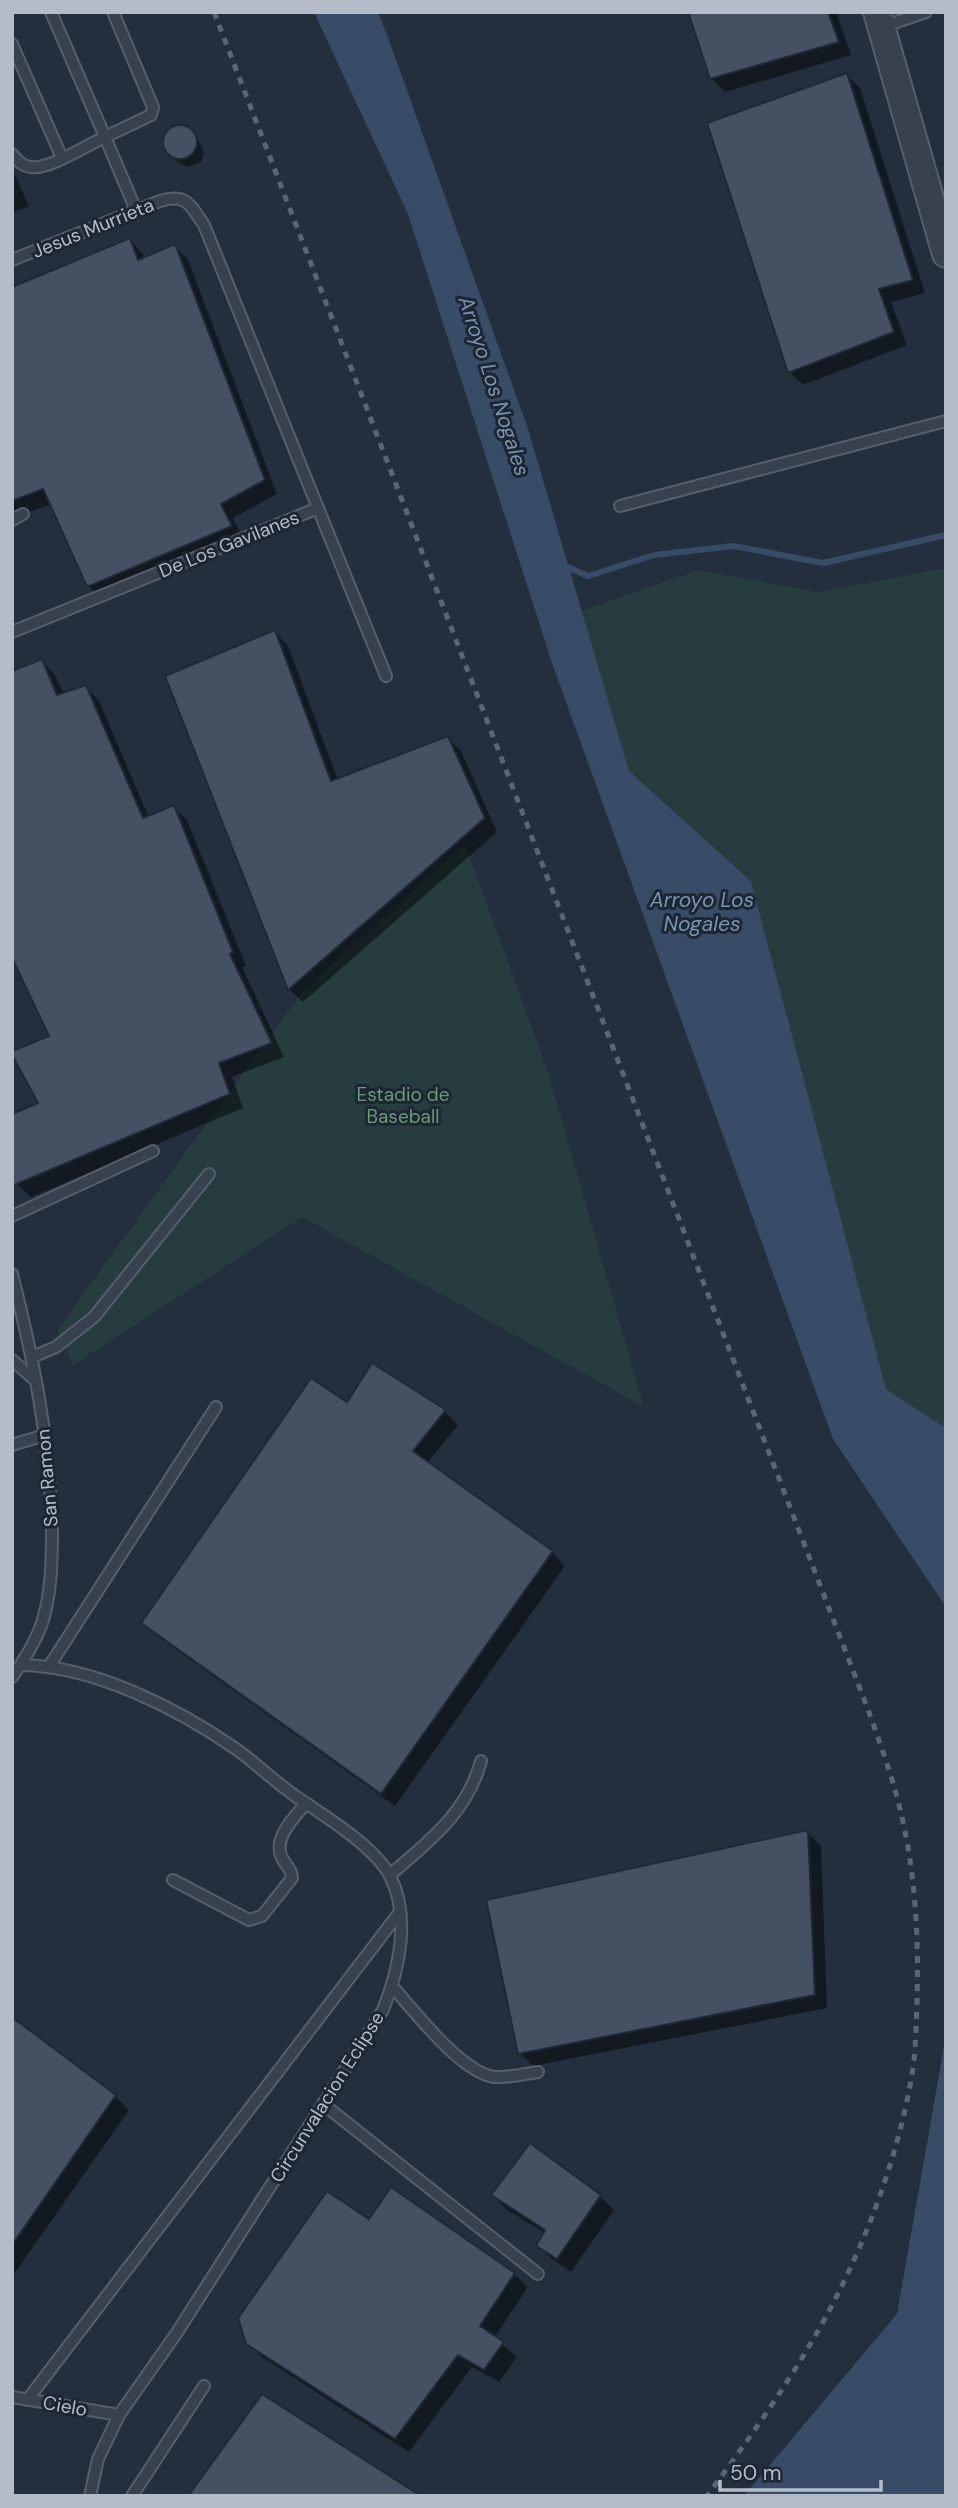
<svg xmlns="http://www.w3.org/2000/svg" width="958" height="2508" viewBox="0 0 958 2508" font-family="'DM Sans',sans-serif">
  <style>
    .green { fill: #263c3f }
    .water { fill: #394c67 }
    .shadow { fill: #0007 }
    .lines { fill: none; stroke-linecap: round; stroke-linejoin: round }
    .stream { stroke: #394c67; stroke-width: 6 }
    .building { fill: #455162; stroke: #1f2835; stroke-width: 2 }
    .service-casing { stroke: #565f6c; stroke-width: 14 }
    .tertiary-casing { stroke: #565f6c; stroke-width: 30 }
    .service { stroke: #38414e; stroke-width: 10 }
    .tertiary { stroke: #38414e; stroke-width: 26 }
    .rail { stroke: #5a6575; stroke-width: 5; stroke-dasharray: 7 7; stroke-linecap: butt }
    .labels { text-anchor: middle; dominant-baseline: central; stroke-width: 6; stroke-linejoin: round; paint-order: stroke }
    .street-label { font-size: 19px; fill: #b4bcc9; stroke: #1d2633 }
    .park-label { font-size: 19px; fill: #6b9a76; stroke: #1d2633 }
    .water-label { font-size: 21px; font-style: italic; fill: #7c92b1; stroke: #1d2633 }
  </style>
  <rect width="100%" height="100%" fill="#242f3e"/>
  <!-- green -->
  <g class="green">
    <path d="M 946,568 L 946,1428 L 886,1389 L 751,881 L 629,771 L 581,611 L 698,570 L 819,592 Z"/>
    <path d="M 465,844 L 548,1072 L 644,1407 L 302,1217 L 73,1365 L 57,1330 L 305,988 Z"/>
  </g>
  <!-- water -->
  <g class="water">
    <path d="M 314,12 L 378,12 L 389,40 L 528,429 L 629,771 L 751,881 L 886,1389 L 946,1428 L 946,1607 L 833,1439 L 553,666 L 408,214 Z"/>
    <path d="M 946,2035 L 946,2496 L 744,2496 L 897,2314 Z"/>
  </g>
  <!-- shadow -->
  <g class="shadow">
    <path d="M 689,12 L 836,12 L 851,55 L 725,92 L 711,78 Z"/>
    <path d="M 847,75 L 860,88 L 925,293 L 891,302 L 907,345 L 803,385 L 790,372 Z"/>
    <path d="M 179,127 L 189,130 L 198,139 L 204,153 L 201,162 L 188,167 L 179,163 L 169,153 L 165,139 L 170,131 Z"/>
    <path d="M 12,168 L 29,206 L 12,213 Z"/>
    <path d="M 130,240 L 143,254 L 145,259 L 175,246 L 188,260 L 277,494 L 233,518 L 244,540 L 102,599 L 89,586 L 51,504 L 12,519 L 12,289 Z"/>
    <path d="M 275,632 L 288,646 L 338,780 L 447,738 L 461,751 L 497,832 L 303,1002 L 289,989 L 167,677 Z"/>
    <path d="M 42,661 L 55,675 L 64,694 L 86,687 L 99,701 L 149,818 L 174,807 L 187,820 L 246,966 L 242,967 L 284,1057 L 232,1077 L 243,1108 L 31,1197 L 17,1184 L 41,1103 L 52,1037 Z"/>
    <path d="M 373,1365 L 445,1412 L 458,1425 L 427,1463 L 552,1552 L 565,1566 L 395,1806 L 157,1636 L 143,1623 L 347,1404 Z"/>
    <path d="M 807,1832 L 821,1846 L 827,2008 L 533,2066 L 520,2053 Z"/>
    <path d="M 12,2019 L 115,2096 L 129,2110 L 12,2277 Z"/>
    <path d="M 530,2146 L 600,2196 L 614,2210 L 571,2272 L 552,2259 L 538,2246 L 545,2233 L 506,2209 L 493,2195 Z"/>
    <path d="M 370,2221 L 514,2274 L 528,2287 L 494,2338 L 517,2357 L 499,2382 L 472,2367 L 409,2452 L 262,2357 L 248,2343 Z"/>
  </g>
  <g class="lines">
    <!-- stream -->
    <path class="stream" d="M 563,565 L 588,576 L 654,555 L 734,546 L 823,563 L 946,535"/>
  </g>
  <!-- building -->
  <g class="building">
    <path d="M 688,12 L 828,12 L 839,42 L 710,79 Z"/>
    <path d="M 847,73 L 913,280 L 879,289 L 894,332 L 788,373 L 707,123 Z"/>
    <circle cx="180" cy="142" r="17"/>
    <path d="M 130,238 L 138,260 L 175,244 L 265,480 L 221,504 L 232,526 L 87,587 L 43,489 L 12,501 L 12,287 Z"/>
    <path d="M 275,630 L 331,781 L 448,736 L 485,818 L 288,990 L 165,676 Z"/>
    <path d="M 42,659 L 57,695 L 86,685 L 143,818 L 174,805 L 233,952 L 230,954 L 272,1043 L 219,1063 L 230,1094 L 12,1186 L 12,1114 L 38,1103 L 12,1055 L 12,1051 L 49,1036 L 12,958 L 12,671 Z"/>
    <path d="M 372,1363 L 446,1410 L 413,1451 L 553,1551 L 381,1794 L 141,1623 L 311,1378 L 347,1402 Z"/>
    <path d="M 808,1830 L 815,1995 L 518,2054 L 486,1900 Z"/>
    <path d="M 12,2017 L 116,2095 L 12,2245 Z"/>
    <path d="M 530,2143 L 601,2195 L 557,2259 L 536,2246 L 545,2230 L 491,2195 Z"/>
    <path d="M 391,2187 L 515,2273 L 480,2326 L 504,2342 L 484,2370 L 458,2355 L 395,2439 L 246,2344 L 238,2318 L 327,2191 L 369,2219 Z"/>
    <path d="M 262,2394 L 421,2496 L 188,2496 Z"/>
  </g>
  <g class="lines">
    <!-- service casing -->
    <g class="service-casing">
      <g id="service">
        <path d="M 113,12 L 153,107 L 151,115 L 147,117 L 105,137 L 136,210"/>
        <path d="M 882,27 L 926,12"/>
        <path d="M 12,44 L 62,158"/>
        <path d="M 12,154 C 18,161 22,166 31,167 C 49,170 87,145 105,137 L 51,12"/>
        <path d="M 12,260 L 160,201 C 187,193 190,205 204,225 L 318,508 L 12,632"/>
        <path d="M 620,506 L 946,421"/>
        <path d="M 318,508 L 386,676"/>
        <path d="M 12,520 L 23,514"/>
        <path d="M 12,1216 L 153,1151"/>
        <path d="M 12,1274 C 33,1357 50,1440 52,1526 C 52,1558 52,1595 41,1626 C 34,1644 23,1662 12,1677"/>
        <path d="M 32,1357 L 56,1347 L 94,1317 L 209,1174"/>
        <path d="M 12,1360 L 36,1381"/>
        <path d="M 12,1445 L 45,1435"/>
        <path d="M 21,1665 C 94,1666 177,1708 236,1749 C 257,1764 276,1783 298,1798 C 325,1816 375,1847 390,1876 C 411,1917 399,1970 383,2010 L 176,2334 L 119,2415 L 98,2459 L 90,2496"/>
        <path d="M 50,1665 L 216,1407"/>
        <path d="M 390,1875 C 429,1841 467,1813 481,1761"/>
        <path d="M 173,1880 L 249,1920 L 262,1916 L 292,1878 C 292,1869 286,1866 282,1858 C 272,1838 295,1817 306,1803"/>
        <path d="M 392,1986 C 415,2012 461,2072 494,2077 C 509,2078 524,2074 538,2072"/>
        <path d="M 323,2104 L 538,2274"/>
        <path d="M 12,2397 L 119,2415"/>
        <path d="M 28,2399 L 399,1913"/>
        <path d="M 132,2496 L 204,2386"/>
      </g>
    </g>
    <!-- tertiary casing -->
    <g class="tertiary-casing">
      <path id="tertiary" d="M 877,12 L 946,254"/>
    </g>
    <!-- service -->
    <use href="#service" class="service"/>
    <!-- tertiary -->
    <use href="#tertiary" class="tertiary"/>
    <!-- rail -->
    <path class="rail" d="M 214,12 L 872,1720 C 881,1747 891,1773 898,1801 C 915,1866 919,1934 917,2001 C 916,2027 916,2054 911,2080 C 897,2159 867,2239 830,2309 C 795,2375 751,2436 707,2496"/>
  </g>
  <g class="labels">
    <!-- street labels -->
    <g class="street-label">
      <text transform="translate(93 228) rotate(-22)">Jesus Murrieta</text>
      <text transform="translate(229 544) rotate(-22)">De Los Gavilanes</text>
      <text transform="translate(47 1478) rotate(-95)">San Ramon</text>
      <text transform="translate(327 2097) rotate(-58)">Circunvalacion Eclipse</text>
      <text transform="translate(65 2406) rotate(10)">Cielo</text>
    </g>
    <!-- park labels -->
    <g class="park-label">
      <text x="403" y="1094">Estadio de<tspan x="403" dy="22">Baseball</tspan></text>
    </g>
    <!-- water labels -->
    <g class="water-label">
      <text transform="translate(494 386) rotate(72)">Arroyo Los Nogales</text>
      <text x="702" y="900">Arroyo Los<tspan x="702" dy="24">Nogales</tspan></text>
    </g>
  </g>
  <!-- border -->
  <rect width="958" height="2508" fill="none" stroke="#b4bcc9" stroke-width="28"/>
  <!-- scale -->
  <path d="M720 2480v10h161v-10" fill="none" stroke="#b4bcc9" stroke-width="3.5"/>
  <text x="730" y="2480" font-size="21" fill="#b4bcc9" stroke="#1d2633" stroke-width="5" paint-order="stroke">50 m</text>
</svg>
